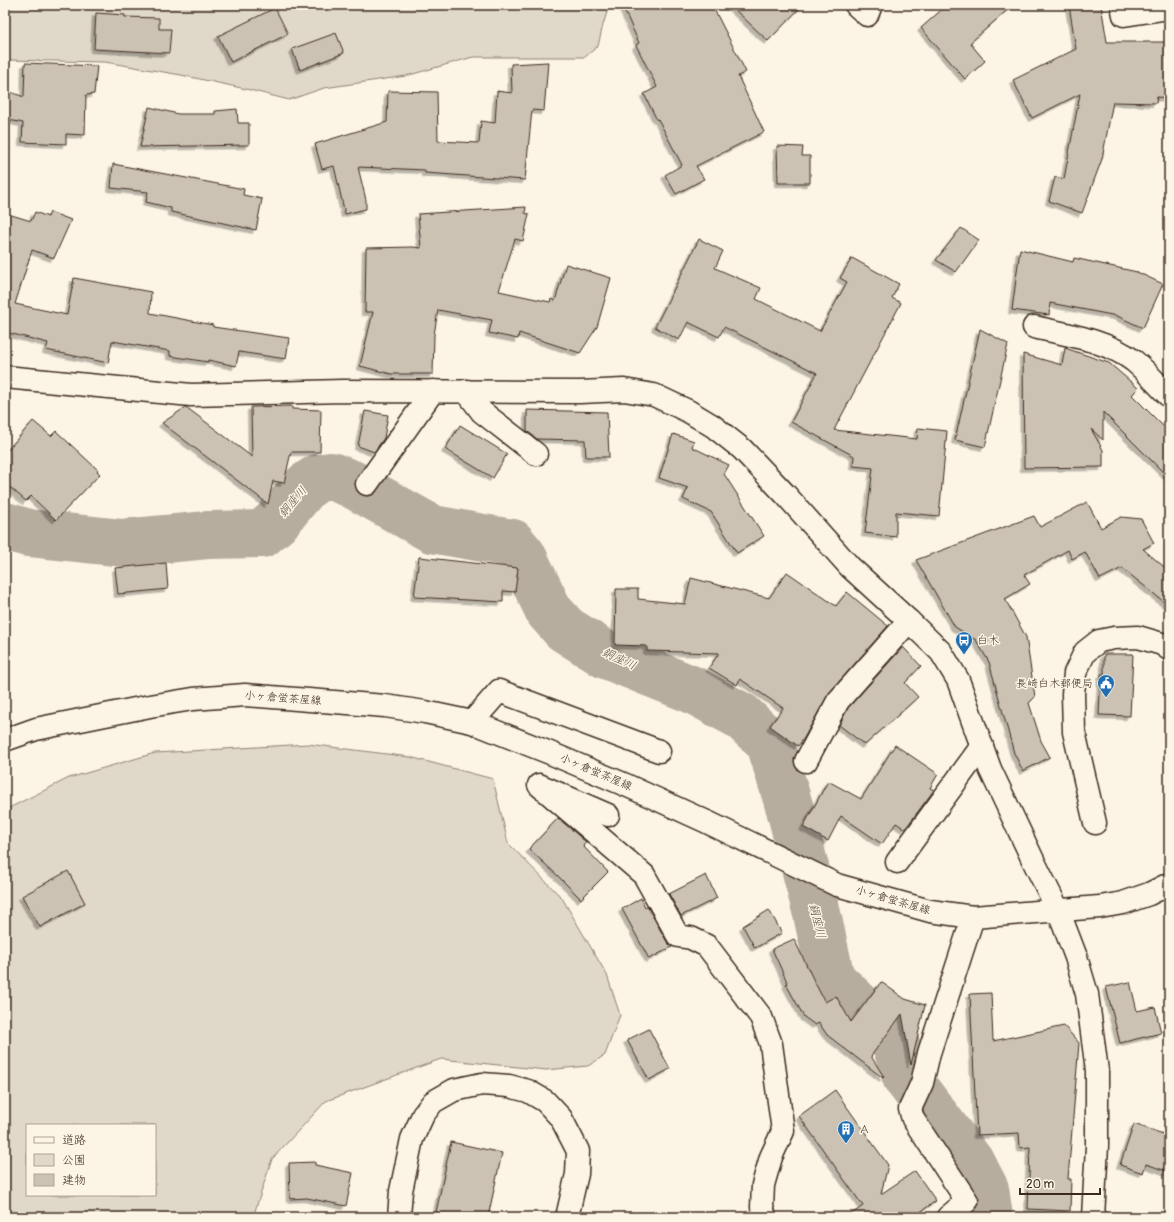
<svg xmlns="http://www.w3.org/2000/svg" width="1174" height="1222" viewBox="0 0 1174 1222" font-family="Pangolin,'Klee One',sans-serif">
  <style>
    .green { fill: #e0d8c8; stroke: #8e8173; fill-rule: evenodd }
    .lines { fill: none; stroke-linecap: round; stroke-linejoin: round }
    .river { stroke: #b7ad9e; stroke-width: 48 }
    .building { fill: #ccc2b3; stroke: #3b2a1e; filter: url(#shadow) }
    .minor-casing { stroke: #3b2a1e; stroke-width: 25 }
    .tertiary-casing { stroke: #3b2a1e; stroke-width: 25 }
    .minor { stroke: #fcf5e5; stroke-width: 22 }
    .tertiary { stroke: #fcf5e5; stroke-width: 22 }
    .labels { text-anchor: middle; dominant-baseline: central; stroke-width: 3; stroke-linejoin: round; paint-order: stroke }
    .poi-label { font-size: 11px; fill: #3b2a1e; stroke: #fcf5e5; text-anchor: start }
    .street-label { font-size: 11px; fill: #3b2a1e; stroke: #fcf5e5 }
    .water-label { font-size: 12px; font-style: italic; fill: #605144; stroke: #fcf5e5 }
  </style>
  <defs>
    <filter id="shadow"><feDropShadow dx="-3.5" dy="3.5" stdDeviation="0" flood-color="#0004"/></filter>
  </defs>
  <rect width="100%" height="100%" fill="#fcf5e5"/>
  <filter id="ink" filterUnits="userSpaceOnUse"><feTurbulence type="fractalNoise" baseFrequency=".025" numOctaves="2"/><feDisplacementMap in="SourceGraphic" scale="8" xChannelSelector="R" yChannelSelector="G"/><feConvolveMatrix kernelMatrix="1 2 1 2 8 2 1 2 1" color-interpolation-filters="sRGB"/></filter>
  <g filter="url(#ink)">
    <!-- green -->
    <g class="green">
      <path d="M 5,5 L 608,5 L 608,9 L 603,25 L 598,46 L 585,57 L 473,57 L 406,76 L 324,88 L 289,100 L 246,89 L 181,75 L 105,62 L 5,60 Z"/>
      <path d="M 308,744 L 410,757 L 493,779 L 508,843 L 562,898 L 607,975 L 620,1015 L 605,1055 L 588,1066 L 546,1070 L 441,1059 L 326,1101 L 272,1159 L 253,1217 L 5,1217 L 5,810 L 69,778 L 155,753 ZM 27,1125 L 155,1125 L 155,1195 L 27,1195 Z"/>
    </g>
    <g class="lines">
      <!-- river -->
      <path class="river" d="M 5,526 L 28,533 L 123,543 L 208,535 L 262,534 L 275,523 L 306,486 L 318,478 L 331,476 L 352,484 L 432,529 L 512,543 L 522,555 L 549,611 L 565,629 L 606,655 L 693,690 L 741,716 L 770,743 L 790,809 L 817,914 L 831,979 L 895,1041 L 906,1077 L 973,1166 L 985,1189 L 989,1217"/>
    </g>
    <!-- building -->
    <g class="building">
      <path d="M 622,5 L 712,5 L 746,72 L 738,76 L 764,132 L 696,166 L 704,179 L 676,194 L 665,175 L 682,165 L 658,119 L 657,120 L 644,94 L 657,87 L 636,45 L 639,43 Z"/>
      <path d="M 730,5 L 803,5 L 768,41 Z"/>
      <path d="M 947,5 L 1013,5 L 970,43 L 985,61 L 965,79 L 921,28 Z"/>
      <path d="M 1069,5 L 1101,5 L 1107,42 L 1169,42 L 1169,98 L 1157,97 L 1156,103 L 1113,102 L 1102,159 L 1082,213 L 1049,201 L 1055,177 L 1064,179 L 1080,94 L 1032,118 L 1013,80 L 1076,49 Z"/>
      <path d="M 275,8 L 288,34 L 231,62 L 218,36 Z"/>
      <path d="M 96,13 L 125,15 L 125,17 L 159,18 L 159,29 L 171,29 L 169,53 L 94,49 Z"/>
      <path d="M 336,33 L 344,53 L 300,70 L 292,49 Z"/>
      <path d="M 548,62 L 544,111 L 532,110 L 525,180 L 425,173 L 425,170 L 358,167 L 366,200 L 366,209 L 345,214 L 334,166 L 322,169 L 315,144 L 387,122 L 388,91 L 437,92 L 438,141 L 479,143 L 481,121 L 495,123 L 497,91 L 512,93 L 511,64 Z"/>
      <path d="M 25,63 L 97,66 L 94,94 L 86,95 L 85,135 L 66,134 L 66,144 L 22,142 L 23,123 L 5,119 L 5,90 L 24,97 Z"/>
      <path d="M 149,107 L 178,114 L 215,114 L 215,111 L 237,109 L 238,123 L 249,123 L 249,145 L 140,147 Z"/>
      <path d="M 777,146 L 803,147 L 802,156 L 810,156 L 810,183 L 778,183 Z"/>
      <path d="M 113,164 L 244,189 L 243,195 L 262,199 L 256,230 L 171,212 L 171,208 L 146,202 L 148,192 L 111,188 Z"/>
      <path d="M 526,207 L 525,213 L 529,214 L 523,241 L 515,239 L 499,291 L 550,302 L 551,299 L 555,301 L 566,264 L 611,278 L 597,327 L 580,353 L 519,333 L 518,339 L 489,333 L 492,320 L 438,310 L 434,335 L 433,374 L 391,374 L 360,366 L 373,312 L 365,312 L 366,248 L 413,247 L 421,248 L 418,214 Z"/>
      <path d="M 35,212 L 48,217 L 50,212 L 71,220 L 54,258 L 32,250 L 15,304 L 67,315 L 74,278 L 151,292 L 150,313 L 213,325 L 213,327 L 289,338 L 286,359 L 239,352 L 236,366 L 208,360 L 208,362 L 170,356 L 170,351 L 112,341 L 108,363 L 46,350 L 48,343 L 5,332 L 5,213 L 31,221 Z"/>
      <path d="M 961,228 L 979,240 L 956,272 L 936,260 Z"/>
      <path d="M 699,239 L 723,251 L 715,268 L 761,288 L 756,299 L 820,331 L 847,282 L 840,278 L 852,258 L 899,284 L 892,298 L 901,303 L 834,430 L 917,439 L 918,428 L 947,431 L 939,516 L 896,512 L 896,537 L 865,533 L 873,468 L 853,466 L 854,456 L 791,422 L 817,373 L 724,327 L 719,337 L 688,322 L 679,340 L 655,327 Z"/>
      <path d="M 1020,249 L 1073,262 L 1074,258 L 1137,272 L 1163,284 L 1143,328 L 1117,316 L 1050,303 L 1049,315 L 1012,310 Z"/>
      <path d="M 980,329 L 1008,344 L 985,447 L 955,440 Z"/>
      <path d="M 1065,348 L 1109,363 L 1138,388 L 1132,395 L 1169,432 L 1169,478 L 1103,412 L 1103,440 L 1091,429 L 1103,450 L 1103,467 L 1024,468 L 1023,354 L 1062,365 Z"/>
      <path d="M 292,406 L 292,409 L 321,410 L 320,452 L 291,452 L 284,483 L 273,481 L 268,504 L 162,423 L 186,407 L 252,457 L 251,407 Z"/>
      <path d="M 527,410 L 607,412 L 609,457 L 586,457 L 585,440 L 537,439 L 527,431 Z"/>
      <path d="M 365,411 L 388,415 L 384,438 L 374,452 L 358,446 Z"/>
      <path d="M 33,421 L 51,436 L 56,431 L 98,470 L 97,471 L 100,474 L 56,520 L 31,496 L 26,501 L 5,483 L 5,453 Z"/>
      <path d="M 460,425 L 507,454 L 493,478 L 445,449 Z"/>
      <path d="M 673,434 L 694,441 L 692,447 L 729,465 L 724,474 L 764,536 L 737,553 L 711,512 L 683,499 L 688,488 L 659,478 Z"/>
      <path d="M 1087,502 L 1101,528 L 1121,517 L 1141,519 L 1154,543 L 1143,549 L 1169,571 L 1169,606 L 1122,568 L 1100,579 L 1085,552 L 1072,559 L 1068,550 L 1024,575 L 1030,584 L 1005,599 L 1026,637 L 1035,697 L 1029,703 L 1041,741 L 1050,757 L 1023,771 L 1014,753 L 989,662 L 976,640 L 955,627 L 916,560 L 1034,516 L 1040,527 Z"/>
      <path d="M 419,557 L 518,568 L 515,592 L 503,591 L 503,602 L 414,597 Z"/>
      <path d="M 166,563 L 168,589 L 118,594 L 115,568 Z"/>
      <path d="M 787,572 L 836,606 L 847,592 L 888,626 L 829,693 L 804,738 L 798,746 L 770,726 L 783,708 L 740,679 L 737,685 L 709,668 L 719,653 L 647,651 L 647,646 L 615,645 L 616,589 L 638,589 L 638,599 L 685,604 L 691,578 L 769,598 Z"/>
      <path d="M 903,647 L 921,666 L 905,683 L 918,697 L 865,745 L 839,725 L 848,708 Z"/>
      <path d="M 1104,654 L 1133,654 L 1130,716 L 1099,715 L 1101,674 L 1104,674 Z"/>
      <path d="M 895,745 L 938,774 L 930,788 L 934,790 L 905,829 L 896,823 L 882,844 L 841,816 L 828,841 L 803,827 L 828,781 L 861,799 Z"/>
      <path d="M 558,818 L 586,842 L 583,846 L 608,872 L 581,899 L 558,876 L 529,849 Z"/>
      <path d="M 68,871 L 85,903 L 40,927 L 22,896 Z"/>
      <path d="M 706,875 L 717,898 L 681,916 L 669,894 Z"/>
      <path d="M 641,898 L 645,907 L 647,906 L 667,942 L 672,947 L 649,959 L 622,909 Z"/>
      <path d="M 769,910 L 782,933 L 755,948 L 743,926 Z"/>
      <path d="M 794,939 L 815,983 L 825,1002 L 836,996 L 851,1022 L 881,982 L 905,999 L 925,1005 L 911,1065 L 902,1014 L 871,1056 L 884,1077 L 883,1078 L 827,1035 L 819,1023 L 815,1025 L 804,1017 L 786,984 L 788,984 L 772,949 Z"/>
      <path d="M 1130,982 L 1137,1011 L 1155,1007 L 1161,1033 L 1120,1043 L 1106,987 Z"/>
      <path d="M 991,993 L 993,1041 L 1064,1026 L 1079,1043 L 1068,1179 L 1071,1179 L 1070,1211 L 1028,1209 L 1030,1147 L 1020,1148 L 1019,1133 L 977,1135 L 970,994 Z"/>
      <path d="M 649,1029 L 670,1069 L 649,1080 L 627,1040 Z"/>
      <path d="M 835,1090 L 888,1165 L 881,1194 L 915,1171 L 936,1201 L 913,1217 L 847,1217 L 863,1206 L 799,1116 Z"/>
      <path d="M 1134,1124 L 1169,1136 L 1169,1172 L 1146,1164 L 1143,1173 L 1120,1165 Z"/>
      <path d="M 451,1142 L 502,1153 L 488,1217 L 435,1217 Z"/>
      <path d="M 315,1162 L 315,1165 L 353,1173 L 346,1206 L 307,1198 L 290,1199 L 289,1163 Z"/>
    </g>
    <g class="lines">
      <!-- minor casing -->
      <g class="minor-casing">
        <g id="minor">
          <path d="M 856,5 L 867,15 L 871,5"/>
          <path d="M 1122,5 L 1124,15 L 1169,8"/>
          <path d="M 1034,327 C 1068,335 1106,340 1134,361 C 1146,371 1158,385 1169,396"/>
          <path d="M 466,391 L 482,412 L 536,454"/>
          <path d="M 367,484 L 433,391"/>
          <path d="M 472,722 L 499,691 L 659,751"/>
          <path d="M 806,761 L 838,701 L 909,621"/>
          <path d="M 608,815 L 539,785 L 644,875 L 678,936 L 691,938 L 707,946 L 761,1017 L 771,1044 L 783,1131 L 771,1157 L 763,1185 L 762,1207 L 765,1217"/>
          <path d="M 1095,823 L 1074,732 L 1073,694 L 1075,673 L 1085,652 L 1099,641 L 1114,638 L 1138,637 L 1162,644 L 1169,649"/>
          <path d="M 897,862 L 982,746"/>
          <path d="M 948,1217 L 967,1201 L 913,1119 L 910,1109 L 922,1083 L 929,1053 L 973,917"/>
        </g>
      </g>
      <!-- tertiary casing -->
      <g class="tertiary-casing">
        <g id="tertiary">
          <path d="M 5,377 L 191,395 L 342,391 L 580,392 L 624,390 L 654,395 L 688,411 L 713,426 L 742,449 L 785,494 L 850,567 L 909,621 L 941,652 L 958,680 L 990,769 L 1033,860 L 1058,910 L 1076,957 L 1087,994 L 1097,1071 L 1097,1146 L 1093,1217"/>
          <path d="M 5,740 L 36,729 L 150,706 L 193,699 L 245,695 L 385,706 L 425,712 L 472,722 L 550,753 L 628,786 L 707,822 L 837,885 L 930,911 L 973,917 L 1100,907 L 1123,903 L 1149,894 L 1169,884"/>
          <path d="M 399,1217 L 401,1191 L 412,1139 L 423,1115 L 433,1102 L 454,1090 L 482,1084 L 509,1086 L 528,1091 L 545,1101 L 561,1118 L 578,1151 L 577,1174 L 567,1217"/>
        </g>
      </g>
      <!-- minor -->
      <use href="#minor" class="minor"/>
      <!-- tertiary -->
      <use href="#tertiary" class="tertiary"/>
    </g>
  </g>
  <!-- icons -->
  <defs>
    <g id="bus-pin" transform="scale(0.9)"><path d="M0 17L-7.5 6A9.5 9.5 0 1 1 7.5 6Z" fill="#1f6fb2" stroke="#fcf5e5"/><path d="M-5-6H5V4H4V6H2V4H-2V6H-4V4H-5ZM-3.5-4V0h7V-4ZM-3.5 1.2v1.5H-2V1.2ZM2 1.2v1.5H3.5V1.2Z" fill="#fff"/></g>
    <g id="civic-pin" transform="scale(0.9)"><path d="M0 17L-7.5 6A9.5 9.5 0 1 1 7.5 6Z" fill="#1f6fb2" stroke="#fcf5e5"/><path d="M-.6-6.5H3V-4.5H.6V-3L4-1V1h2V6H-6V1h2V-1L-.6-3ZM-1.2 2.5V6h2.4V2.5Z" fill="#fff"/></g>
    <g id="building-pin" transform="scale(0.9)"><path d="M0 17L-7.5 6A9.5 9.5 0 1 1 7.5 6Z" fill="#1f6fb2" stroke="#fcf5e5"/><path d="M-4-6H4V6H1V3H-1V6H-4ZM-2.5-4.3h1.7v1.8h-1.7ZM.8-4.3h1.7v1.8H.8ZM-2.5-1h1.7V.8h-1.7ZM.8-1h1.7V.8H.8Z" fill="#fff"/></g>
  </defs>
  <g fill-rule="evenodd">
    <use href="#bus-pin" x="964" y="640"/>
    <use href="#civic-pin" x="1106" y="683"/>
    <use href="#building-pin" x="846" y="1129"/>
  </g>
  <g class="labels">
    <!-- poi labels -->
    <g class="poi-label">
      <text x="977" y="640">白木</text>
      <text x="1093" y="683" text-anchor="end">長崎白木郵便局</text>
      <text x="859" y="1129">Ａ</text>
    </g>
    <!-- street labels -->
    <g class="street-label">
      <text transform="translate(283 698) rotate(4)">小ヶ倉蛍茶屋線</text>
      <text transform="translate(596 772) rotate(23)">小ヶ倉蛍茶屋線</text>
      <text transform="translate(893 900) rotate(16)">小ヶ倉蛍茶屋線</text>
    </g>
    <!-- water labels -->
    <g class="water-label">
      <text transform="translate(293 502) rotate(-49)">銅座川</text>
      <text transform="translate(619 659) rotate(25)">銅座川</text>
      <text transform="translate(817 921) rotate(76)">銅座川</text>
    </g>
  </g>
  <!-- margin -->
  <rect width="1174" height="1222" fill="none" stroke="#fcf5e5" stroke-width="20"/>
  <rect x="10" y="10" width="1154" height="1202" fill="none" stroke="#3b2a1e" stroke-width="1.5" filter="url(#ink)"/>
  <!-- legend -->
  <rect x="26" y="1124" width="130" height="72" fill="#fcf5e5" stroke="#afa495"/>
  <rect x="34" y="1137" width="20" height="6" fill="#fcf5e5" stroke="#afa495"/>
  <text x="62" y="1144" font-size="12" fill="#3b2a1e">道路</text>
  <rect x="34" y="1154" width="20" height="12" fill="#e0d8c8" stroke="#afa495"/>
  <text x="62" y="1164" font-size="12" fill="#3b2a1e">公園</text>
  <rect x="34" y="1174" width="20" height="12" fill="#ccc2b3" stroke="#afa495"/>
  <text x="62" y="1184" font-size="12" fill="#3b2a1e">建物</text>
  <!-- scale -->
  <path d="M1020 1188v6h80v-6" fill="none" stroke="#3b2a1e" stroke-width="2"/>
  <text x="1026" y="1188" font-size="12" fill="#3b2a1e" stroke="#fcf5e5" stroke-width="3" paint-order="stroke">20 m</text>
</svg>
